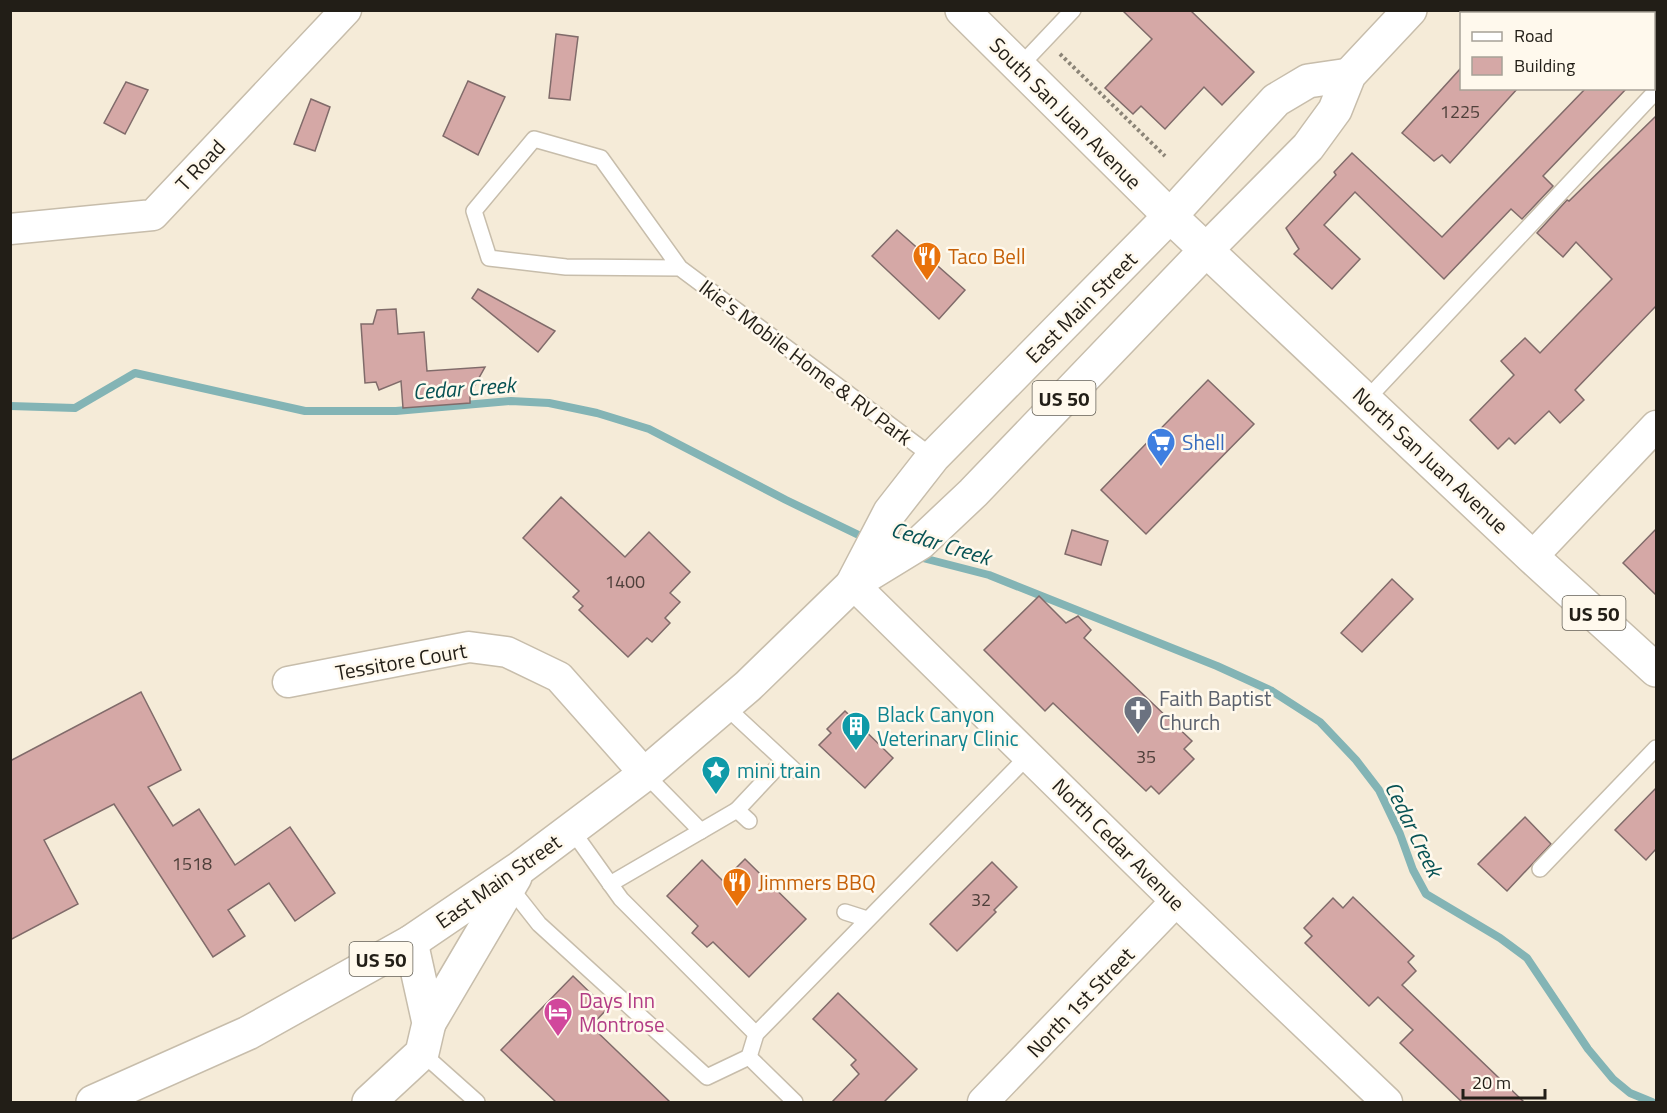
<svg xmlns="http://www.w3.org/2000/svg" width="1667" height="1113" viewBox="0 0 1667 1113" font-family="'Titillium Web',sans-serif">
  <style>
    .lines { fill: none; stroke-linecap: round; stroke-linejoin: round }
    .stream { stroke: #83b4b5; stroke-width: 8 }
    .building { fill: #d5a8a6; stroke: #806b6a; stroke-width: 1.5 }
    .service-casing { stroke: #c7bdab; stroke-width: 18 }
    .minor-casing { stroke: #c7bdab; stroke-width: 33 }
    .tertiary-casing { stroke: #c7bdab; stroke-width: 36 }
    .primary-casing { stroke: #c7bdab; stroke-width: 36 }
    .trunk-casing { stroke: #c7bdab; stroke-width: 36 }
    .path { stroke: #8b8477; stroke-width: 4; stroke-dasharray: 3 3; stroke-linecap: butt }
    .service { stroke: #fff; stroke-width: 15 }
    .minor { stroke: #fff; stroke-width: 30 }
    .tertiary { stroke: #fff; stroke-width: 33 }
    .primary { stroke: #fff; stroke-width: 33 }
    .trunk { stroke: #fff; stroke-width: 33 }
    .labels { text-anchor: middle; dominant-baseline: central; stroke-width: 5; stroke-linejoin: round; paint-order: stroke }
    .number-label { font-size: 18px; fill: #4f403b }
    .shield { fill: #fff9ed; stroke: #646057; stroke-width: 1.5 }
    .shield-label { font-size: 20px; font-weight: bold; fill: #221e17 }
    .street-label { font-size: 21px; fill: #221e17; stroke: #fff9ed }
    .food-label { font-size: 21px; fill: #c56008; stroke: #fff9ed; text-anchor: start }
    .shop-label { font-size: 21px; fill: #366cbe; stroke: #fff9ed; text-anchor: start }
    .worship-label { font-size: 21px; fill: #5b616d; stroke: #fff9ed; text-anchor: start }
    .culture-label { font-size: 21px; fill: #0d838f; stroke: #fff9ed; text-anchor: start }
    .hotel-label { font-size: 21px; fill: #b23c85; stroke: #fff9ed; text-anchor: start }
    .water-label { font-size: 22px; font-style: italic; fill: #075254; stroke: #fff9ed }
  </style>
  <rect width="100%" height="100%" fill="#f5ebd8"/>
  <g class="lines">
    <!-- stream -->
    <g class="stream">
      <path d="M 10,406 L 75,408 L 135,373 L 305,411 L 396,411 L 511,401 L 549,403 L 597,413 L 649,429 L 786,500 L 869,540"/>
      <path d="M 915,556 L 989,575 L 1217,666 L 1272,691 L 1320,722 L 1356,760 L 1379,790 L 1400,834 L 1413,870 L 1426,894 L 1500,938 L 1527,958 L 1588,1049 L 1613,1079 L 1630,1093 L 1652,1102"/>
    </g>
  </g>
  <!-- building -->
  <g class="building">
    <path d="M 1122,10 L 1190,10 L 1254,72 L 1222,105 L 1204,87 L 1165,129 L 1141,106 L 1133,114 L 1105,88 L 1152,39 Z"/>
    <path d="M 556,34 L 578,37 L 570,100 L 549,98 Z"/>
    <path d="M 1461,68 L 1461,88 L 1518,88 L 1450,163 L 1442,155 L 1434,161 L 1402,133 Z"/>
    <path d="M 468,81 L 505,97 L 478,155 L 443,136 Z"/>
    <path d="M 126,82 L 148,90 L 125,134 L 104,123 Z"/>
    <path d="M 1586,88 L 1627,88 L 1543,176 L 1553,186 L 1522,219 L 1511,209 L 1444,279 L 1355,192 L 1324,225 L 1360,259 L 1332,289 L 1294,254 L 1299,249 L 1286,228 L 1336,175 L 1334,172 L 1352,153 L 1442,237 Z"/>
    <path d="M 311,99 L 330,107 L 315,151 L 294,144 Z"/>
    <path d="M 1656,116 L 1656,306 L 1575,390 L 1584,400 L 1560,423 L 1549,411 L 1515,444 L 1509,438 L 1498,449 L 1470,420 L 1514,375 L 1501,361 L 1525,338 L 1540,353 L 1612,279 L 1576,242 L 1563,257 L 1537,233 L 1567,200 L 1569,201 Z"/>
    <path d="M 897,230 L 965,290 L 939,319 L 872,256 Z"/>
    <path d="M 478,289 L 555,331 L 538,352 L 472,298 Z"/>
    <path d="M 396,309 L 398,334 L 424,332 L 427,371 L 485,367 L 470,394 L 470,403 L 403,408 L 401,381 L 379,390 L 376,382 L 365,383 L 361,324 L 373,324 L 377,310 Z"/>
    <path d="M 1208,380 L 1254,424 L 1146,534 L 1101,490 Z"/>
    <path d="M 561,497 L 625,557 L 649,532 L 690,572 L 670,593 L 680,602 L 665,618 L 670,623 L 652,642 L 647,638 L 628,657 L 579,610 L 583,606 L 573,597 L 579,591 L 523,538 Z"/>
    <path d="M 1656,529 L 1656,595 L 1623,563 Z"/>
    <path d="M 1072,530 L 1108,541 L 1101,565 L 1065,554 Z"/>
    <path d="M 1392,579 L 1413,599 L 1362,652 L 1341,633 Z"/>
    <path d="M 1039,596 L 1066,623 L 1078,616 L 1091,630 L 1084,638 L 1192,741 L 1184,749 L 1194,759 L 1159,794 L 1151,786 L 1146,791 L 1053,703 L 1045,711 L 984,650 Z"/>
    <path d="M 141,692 L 181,770 L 148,787 L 173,826 L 199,809 L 235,865 L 290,827 L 335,893 L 295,921 L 269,883 L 228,910 L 245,936 L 213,957 L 114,804 L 44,840 L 78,904 L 10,940 L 10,761 Z"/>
    <path d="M 845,711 L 893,758 L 865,788 L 819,745 L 831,733 L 827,729 Z"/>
    <path d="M 1656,788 L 1656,849 L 1646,860 L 1615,830 Z"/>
    <path d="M 1525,817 L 1551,844 L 1507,891 L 1478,864 Z"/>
    <path d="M 745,859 L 806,919 L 749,977 L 713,942 L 707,947 L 692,933 L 698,926 L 667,896 L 702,860 L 723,881 Z"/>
    <path d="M 992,862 L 1017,887 L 994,910 L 996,912 L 957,951 L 930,924 Z"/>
    <path d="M 1353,897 L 1414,956 L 1408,962 L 1416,971 L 1402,985 L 1524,1102 L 1462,1102 L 1400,1043 L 1413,1030 L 1378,997 L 1369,1006 L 1305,943 L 1312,936 L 1304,928 L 1333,898 L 1343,908 Z"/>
    <path d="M 573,976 L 607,1009 L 591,1026 L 670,1102 L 556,1102 L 501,1050 Z"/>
    <path d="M 838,993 L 917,1069 L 884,1102 L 832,1102 L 859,1074 L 851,1065 L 856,1060 L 813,1019 Z"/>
  </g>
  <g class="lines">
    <!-- service casing -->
    <g class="service-casing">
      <g id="service">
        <path d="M 1019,67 L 1073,10"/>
        <path d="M 680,268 L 566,267 L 489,258 L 474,211 L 534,139 L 601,158 L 680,268 L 933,457"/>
        <path d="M 1367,399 L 1656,91"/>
        <path d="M 725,706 L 794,770"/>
        <path d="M 645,774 L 701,831 L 737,810 L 749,821"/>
        <path d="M 737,810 L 783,761"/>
        <path d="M 571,829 L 621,899 L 756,1034"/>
        <path d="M 1540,869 L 1656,748"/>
        <path d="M 610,884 L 701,831"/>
        <path d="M 509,886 L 539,924 L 707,1077 L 749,1057 L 795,1102"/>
        <path d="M 845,912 L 867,919"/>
        <path d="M 422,1053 L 477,1102"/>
        <path d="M 749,1057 L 756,1034 L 1029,755"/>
      </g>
    </g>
    <!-- minor casing -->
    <g class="minor-casing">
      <g id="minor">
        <path d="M 10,229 L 153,215 L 346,10"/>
        <path d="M 1532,557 L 1656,426"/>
        <path d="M 853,584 L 1176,901 L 1387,1102"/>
        <path d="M 288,682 L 469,647 L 507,652 L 559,677 L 645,774"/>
        <path d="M 983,1102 L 1176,901"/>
      </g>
    </g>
    <!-- tertiary casing -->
    <g class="tertiary-casing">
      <g id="tertiary">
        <path d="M 962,10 L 1170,216"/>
        <path d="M 369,1102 L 422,1053 L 429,1023 L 411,942"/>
      </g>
    </g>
    <!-- primary casing -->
    <g class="primary-casing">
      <g id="primary">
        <path d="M 1170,216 L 1276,100 L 1308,81 L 1349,75"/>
        <path d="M 1206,250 L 1308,147 L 1335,110 L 1349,75 L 1410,10"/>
      </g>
    </g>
    <!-- trunk casing -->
    <g class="trunk-casing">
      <g id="trunk">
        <path d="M 853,583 L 890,512 L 933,457 L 1170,216 L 1532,557 L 1656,670"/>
        <path d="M 429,1023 L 515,877"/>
        <path d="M 93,1102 L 248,1033 L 411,942 L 520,868 L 645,774 L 748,686 L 853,584 L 920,543 L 973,493 L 1206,250"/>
      </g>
    </g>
    <!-- path -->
    <path class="path" d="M 1060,54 L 1165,156"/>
    <!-- service -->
    <use href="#service" class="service"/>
    <!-- minor -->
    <use href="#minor" class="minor"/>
    <!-- tertiary -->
    <use href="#tertiary" class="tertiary"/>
    <!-- primary -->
    <use href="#primary" class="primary"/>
    <!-- trunk -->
    <use href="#trunk" class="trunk"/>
  </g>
  <!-- icons -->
  <defs>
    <g id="restaurant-pin" transform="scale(1.5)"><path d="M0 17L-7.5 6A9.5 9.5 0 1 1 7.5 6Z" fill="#e8710a" stroke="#fff9ed"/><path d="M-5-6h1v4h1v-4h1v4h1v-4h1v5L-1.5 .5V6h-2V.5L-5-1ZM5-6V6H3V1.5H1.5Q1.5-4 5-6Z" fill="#fff"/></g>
    <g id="supermarket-pin" transform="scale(1.5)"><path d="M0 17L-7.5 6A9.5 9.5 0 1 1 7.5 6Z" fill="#3f7fe0" stroke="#fff9ed"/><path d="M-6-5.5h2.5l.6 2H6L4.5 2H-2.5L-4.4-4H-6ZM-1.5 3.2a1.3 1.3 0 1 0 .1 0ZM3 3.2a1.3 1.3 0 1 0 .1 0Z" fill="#fff"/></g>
    <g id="church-pin" transform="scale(1.5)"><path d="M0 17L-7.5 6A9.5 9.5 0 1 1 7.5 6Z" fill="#6b7280" stroke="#fff9ed"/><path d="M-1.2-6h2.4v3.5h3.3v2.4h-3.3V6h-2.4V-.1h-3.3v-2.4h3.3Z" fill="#fff"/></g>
    <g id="building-pin" transform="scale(1.5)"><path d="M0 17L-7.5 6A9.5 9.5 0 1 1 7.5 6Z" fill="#0f9aa8" stroke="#fff9ed"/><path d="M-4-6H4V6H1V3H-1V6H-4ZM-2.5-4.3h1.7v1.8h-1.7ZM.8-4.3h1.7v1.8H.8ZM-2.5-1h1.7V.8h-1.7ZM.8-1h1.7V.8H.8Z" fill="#fff"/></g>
    <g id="sight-pin" transform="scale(1.5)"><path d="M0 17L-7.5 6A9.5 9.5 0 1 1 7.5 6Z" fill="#0f9aa8" stroke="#fff9ed"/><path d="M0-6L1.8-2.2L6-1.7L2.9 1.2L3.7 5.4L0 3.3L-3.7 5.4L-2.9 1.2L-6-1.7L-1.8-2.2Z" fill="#fff"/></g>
    <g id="hotel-pin" transform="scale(1.5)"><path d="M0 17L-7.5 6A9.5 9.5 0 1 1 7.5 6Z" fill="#d1479c" stroke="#fff9ed"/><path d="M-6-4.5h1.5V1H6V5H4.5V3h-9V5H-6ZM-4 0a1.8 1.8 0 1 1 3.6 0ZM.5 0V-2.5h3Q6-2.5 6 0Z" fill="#fff"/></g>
  </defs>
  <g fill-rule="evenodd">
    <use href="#restaurant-pin" x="927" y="256"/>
    <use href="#supermarket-pin" x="1161" y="442"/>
    <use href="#church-pin" x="1138" y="710"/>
    <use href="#building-pin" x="856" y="726"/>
    <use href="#sight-pin" x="716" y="770"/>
    <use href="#restaurant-pin" x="737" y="882"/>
    <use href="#hotel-pin" x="558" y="1012"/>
  </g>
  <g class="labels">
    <!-- number labels -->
    <g class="number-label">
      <text x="1460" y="111">1225</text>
      <text x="625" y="581">1400</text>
      <text x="1146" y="756">35</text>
      <text x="192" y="863">1518</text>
      <text x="981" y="899">32</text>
    </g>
    <!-- shield labels -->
    <g class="shield">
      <rect x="1032.5" y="381" width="63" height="34" rx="4.5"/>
      <rect x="1562.5" y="596" width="63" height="34" rx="4.5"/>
      <rect x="349.5" y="942" width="63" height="34" rx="4.5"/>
    </g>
    <g class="shield-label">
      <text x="1064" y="398">US 50</text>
      <text x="1594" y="613">US 50</text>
      <text x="381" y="959">US 50</text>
    </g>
    <!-- street labels -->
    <g class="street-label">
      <text transform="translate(1066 113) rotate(45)">South San Juan Avenue</text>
      <text transform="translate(200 165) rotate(-47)">T Road</text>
      <text transform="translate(1081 307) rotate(-45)">East Main Street</text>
      <text transform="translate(806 362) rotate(37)">Ikie's Mobile Home &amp; RV Park</text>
      <text transform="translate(1431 460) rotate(43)">North San Juan Avenue</text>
      <text transform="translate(401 661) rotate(-10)">Tessitore Court</text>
      <text transform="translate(1119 844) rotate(45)">North Cedar Avenue</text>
      <text transform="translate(498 881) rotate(-35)">East Main Street</text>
      <text transform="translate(1080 1002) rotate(-46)">North 1st Street</text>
    </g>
    <!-- food labels -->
    <g class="food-label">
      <text x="948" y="256">Taco Bell</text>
      <text x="758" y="882">Jimmers BBQ</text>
    </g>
    <!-- shop labels -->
    <g class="shop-label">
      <text x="1182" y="442">Shell</text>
    </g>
    <!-- worship labels -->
    <g class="worship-label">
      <text x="1159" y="698">Faith Baptist<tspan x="1159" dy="24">Church</tspan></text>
    </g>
    <!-- culture labels -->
    <g class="culture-label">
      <text x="877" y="714">Black Canyon<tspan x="877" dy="24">Veterinary Clinic</tspan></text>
      <text x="737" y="770">mini train</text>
    </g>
    <!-- hotel labels -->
    <g class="hotel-label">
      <text x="579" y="1000">Days Inn<tspan x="579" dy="24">Montrose</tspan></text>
    </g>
    <!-- water labels -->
    <g class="water-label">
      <text transform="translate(464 388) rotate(-4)">Cedar Creek</text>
      <text transform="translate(941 543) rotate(17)">Cedar Creek</text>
      <text transform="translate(1414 829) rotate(64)">Cedar Creek</text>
    </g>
  </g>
  <!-- border -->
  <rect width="1667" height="1113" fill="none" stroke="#221e17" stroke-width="24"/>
  <!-- legend -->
  <rect x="1460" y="12" width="195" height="78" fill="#fff9ed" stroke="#a7a197" stroke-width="1.5"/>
  <rect x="1472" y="32" width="30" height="9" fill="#ffffff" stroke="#a7a197" stroke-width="1.5"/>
  <text x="1514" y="42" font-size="18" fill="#221e17">Road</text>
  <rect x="1472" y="57" width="30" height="18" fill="#d5a8a6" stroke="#a7a197" stroke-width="1.5"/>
  <text x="1514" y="72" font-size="18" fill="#221e17">Building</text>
  <!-- scale -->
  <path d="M1463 1089v9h82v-9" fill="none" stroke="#221e17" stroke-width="3"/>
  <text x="1472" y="1089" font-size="18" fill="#221e17" stroke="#fff9ed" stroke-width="4.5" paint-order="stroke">20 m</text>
</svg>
